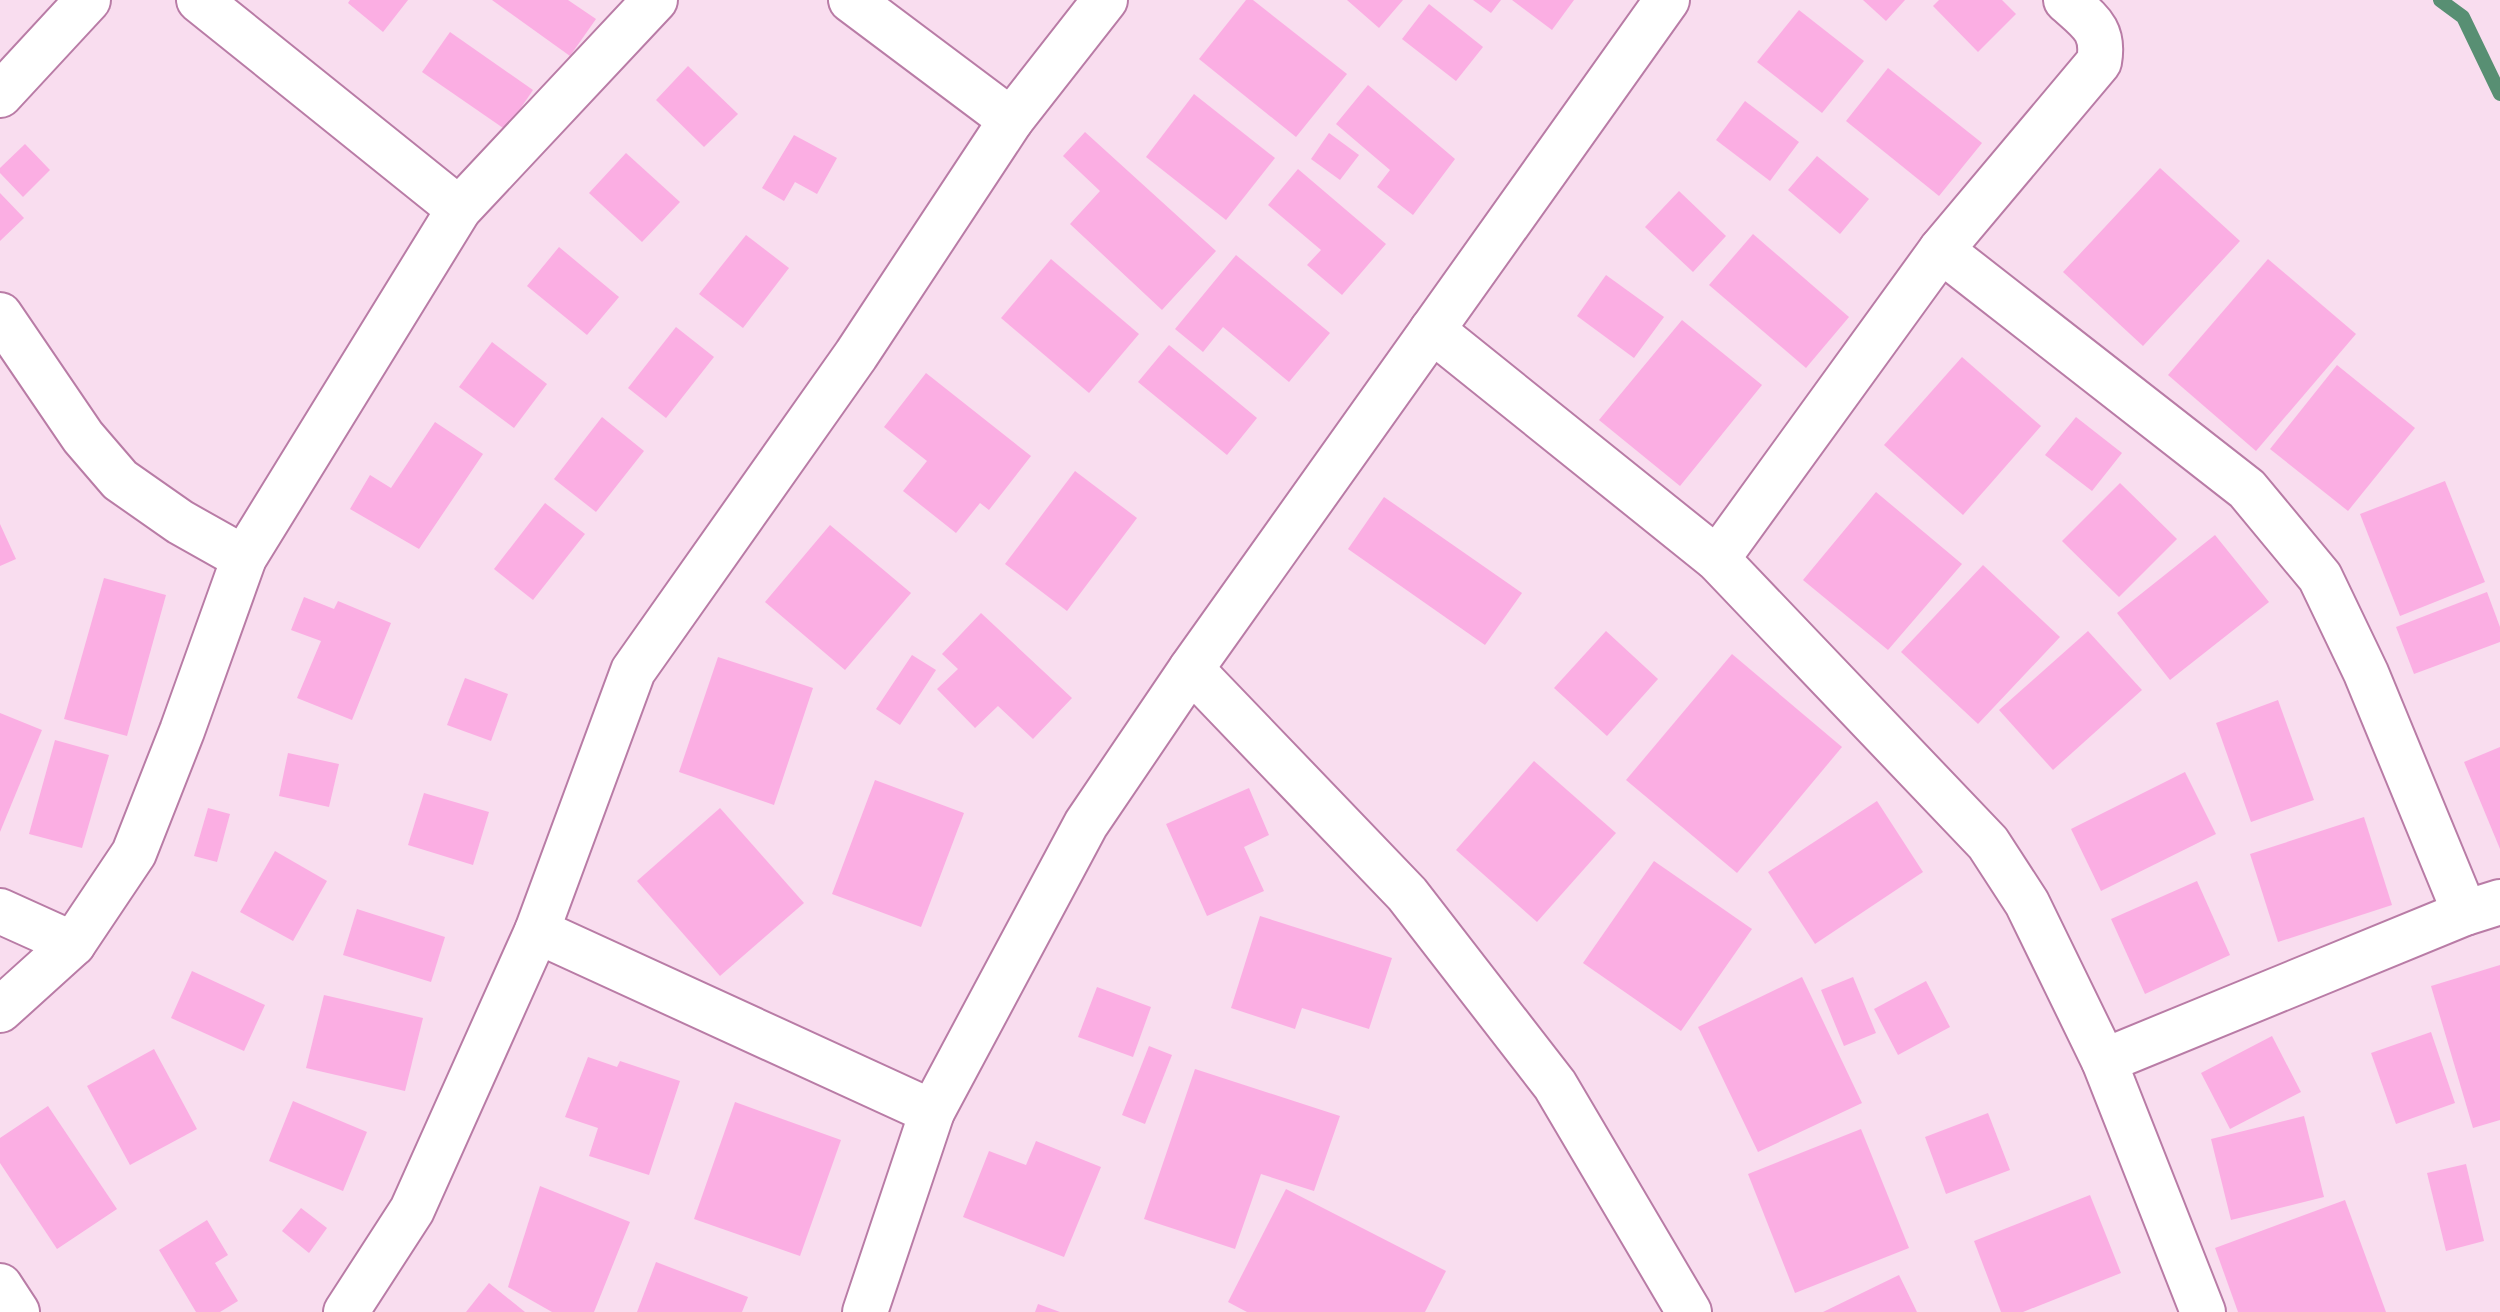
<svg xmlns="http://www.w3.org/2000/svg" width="2500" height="1312" viewBox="0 0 2500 1312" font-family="'Times New Roman',serif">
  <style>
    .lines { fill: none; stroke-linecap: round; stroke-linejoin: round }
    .stream { stroke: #588f73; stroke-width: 14 }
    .building { fill: #fbaee3 }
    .minor-casing { stroke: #b97ca6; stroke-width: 48 }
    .minor { stroke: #fff; stroke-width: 44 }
  </style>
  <rect width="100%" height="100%" fill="#f9ddef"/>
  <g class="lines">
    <!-- stream -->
    <path class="stream" d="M 2440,0 L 2463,17 L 2500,94"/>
  </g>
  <!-- building -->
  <g class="building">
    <path d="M 350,0 L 408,0 L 383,32 L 348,3 Z"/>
    <path d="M 492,0 L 568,0 L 596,19 L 570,56 Z"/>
    <path d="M 1246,0 L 1253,0 L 1347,74 L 1296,137 L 1199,59 Z"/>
    <path d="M 1347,0 L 1403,0 L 1379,28 Z"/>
    <path d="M 1473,0 L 1501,0 L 1491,13 Z"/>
    <path d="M 1512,0 L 1574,0 L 1552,30 Z"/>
    <path d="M 1863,0 L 1905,0 L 1886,21 Z"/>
    <path d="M 1939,0 L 2002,0 L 2016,14 L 1978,52 L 1933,6 Z"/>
    <path d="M 1429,4 L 1483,47 L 1456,81 L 1402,39 Z"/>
    <path d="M 1799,10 L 1864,61 L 1822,113 L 1757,62 Z"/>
    <path d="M 450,32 L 533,90 L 506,130 L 422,72 Z"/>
    <path d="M 688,66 L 738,114 L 704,147 L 656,100 Z"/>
    <path d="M 1888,68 L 1982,143 L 1939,196 L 1846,121 Z"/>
    <path d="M 1368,85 L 1455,159 L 1413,215 L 1377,187 L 1390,170 L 1336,124 Z"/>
    <path d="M 1194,94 L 1275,158 L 1226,220 L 1146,157 Z"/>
    <path d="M 1745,101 L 1799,142 L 1770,181 L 1716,140 Z"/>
    <path d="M 1085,132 L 1216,251 L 1162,310 L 1070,224 L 1100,191 L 1063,156 Z"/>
    <path d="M 1329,133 L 1359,155 L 1340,180 L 1311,159 Z"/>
    <path d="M 794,135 L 837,158 L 817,194 L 795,182 L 784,201 L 762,188 Z"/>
    <path d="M 25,144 L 50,170 L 23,197 L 0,173 L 0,168 Z"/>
    <path d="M 626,153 L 680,202 L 642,242 L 589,193 Z"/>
    <path d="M 1817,156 L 1869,199 L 1840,234 L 1788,190 Z"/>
    <path d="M 2160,168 L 2240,241 L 2143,346 L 2063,272 Z"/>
    <path d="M 1298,169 L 1386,244 L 1342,295 L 1307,265 L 1321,250 L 1268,205 Z"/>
    <path d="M 1679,191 L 1726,236 L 1693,272 L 1645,227 Z"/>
    <path d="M 0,193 L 24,218 L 0,241 Z"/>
    <path d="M 1753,234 L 1849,317 L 1806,368 L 1709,285 Z"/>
    <path d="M 746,235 L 789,268 L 743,328 L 699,294 Z"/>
    <path d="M 559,247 L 619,297 L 587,335 L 527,286 Z"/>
    <path d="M 1236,255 L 1330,333 L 1289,382 L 1223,327 L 1203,352 L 1175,329 Z"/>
    <path d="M 1051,259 L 1139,334 L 1089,393 L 1001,318 Z"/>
    <path d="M 2268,259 L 2356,334 L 2256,451 L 2168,375 Z"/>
    <path d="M 1606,275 L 1664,317 L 1634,358 L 1577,316 Z"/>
    <path d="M 1682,320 L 1762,385 L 1680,486 L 1599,420 Z"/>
    <path d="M 676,327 L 714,357 L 666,418 L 628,388 Z"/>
    <path d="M 492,342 L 547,384 L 514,428 L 459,387 Z"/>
    <path d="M 1169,345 L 1257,418 L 1227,455 L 1138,382 Z"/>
    <path d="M 1962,357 L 2041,426 L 1963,515 L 1884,445 Z"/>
    <path d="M 2337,365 L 2415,428 L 2348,511 L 2270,449 Z"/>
    <path d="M 926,373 L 1031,456 L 989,510 L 980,503 L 956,533 L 903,491 L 927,461 L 884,427 Z"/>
    <path d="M 602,417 L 644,451 L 596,512 L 554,479 Z"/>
    <path d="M 2076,417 L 2122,453 L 2092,491 L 2045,455 Z"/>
    <path d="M 435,422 L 483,454 L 419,549 L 350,509 L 370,475 L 391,488 Z"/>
    <path d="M 1075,471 L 1137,518 L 1067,611 L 1005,564 Z"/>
    <path d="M 2445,481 L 2485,582 L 2400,616 L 2360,514 Z"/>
    <path d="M 2120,483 L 2177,539 L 2119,597 L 2062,541 Z"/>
    <path d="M 1876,492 L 1962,564 L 1888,650 L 1803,580 Z"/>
    <path d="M 1384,497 L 1522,593 L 1485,645 L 1348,549 Z"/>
    <path d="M 545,503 L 585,534 L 533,600 L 494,569 Z"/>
    <path d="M 0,524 L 16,559 L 0,566 Z"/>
    <path d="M 830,525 L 911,593 L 845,670 L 765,602 Z"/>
    <path d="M 2215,535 L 2269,602 L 2170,680 L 2117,613 Z"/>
    <path d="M 1983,565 L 2060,637 L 1978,724 L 1901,652 Z"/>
    <path d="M 104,578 L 166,595 L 127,736 L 64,719 Z"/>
    <path d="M 2487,592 L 2500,627 L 2500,642 L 2414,674 L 2396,627 Z"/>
    <path d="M 304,597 L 334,609 L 338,601 L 391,623 L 352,720 L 297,698 L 321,641 L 291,630 Z"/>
    <path d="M 981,613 L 1072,698 L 1033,739 L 998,706 L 975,728 L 937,689 L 958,669 L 942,654 Z"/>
    <path d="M 1606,631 L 1658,679 L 1607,736 L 1554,688 Z"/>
    <path d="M 2088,631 L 2142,690 L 2053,770 L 1999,710 Z"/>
    <path d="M 1732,654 L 1842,747 L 1737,873 L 1626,780 Z"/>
    <path d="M 912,655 L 936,670 L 900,725 L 876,709 Z"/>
    <path d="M 718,657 L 813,688 L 774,805 L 679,772 Z"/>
    <path d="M 465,678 L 508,694 L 491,741 L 447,725 Z"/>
    <path d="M 2278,700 L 2314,800 L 2251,822 L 2216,723 Z"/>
    <path d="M 0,713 L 42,730 L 0,832 Z"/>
    <path d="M 55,740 L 109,755 L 82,848 L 29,834 Z"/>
    <path d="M 2500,747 L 2500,849 L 2464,762 Z"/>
    <path d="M 288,753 L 339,764 L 329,807 L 279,796 Z"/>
    <path d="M 1534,761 L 1616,833 L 1537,922 L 1456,850 Z"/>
    <path d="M 2185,772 L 2216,834 L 2101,891 L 2071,829 Z"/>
    <path d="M 875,780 L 964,813 L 921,927 L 832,894 Z"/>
    <path d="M 1249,788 L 1269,835 L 1244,847 L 1264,891 L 1207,916 L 1166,824 Z"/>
    <path d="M 424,793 L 489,812 L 473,865 L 408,845 Z"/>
    <path d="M 1877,801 L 1923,872 L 1815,944 L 1768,872 Z"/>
    <path d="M 208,808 L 230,814 L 217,862 L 194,856 Z"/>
    <path d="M 720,808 L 804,903 L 720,976 L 637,881 Z"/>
    <path d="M 2364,817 L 2392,905 L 2278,942 L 2250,854 Z"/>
    <path d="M 275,851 L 327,881 L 293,941 L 240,912 Z"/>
    <path d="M 1654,861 L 1752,929 L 1681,1031 L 1583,963 Z"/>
    <path d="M 2197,881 L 2230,955 L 2145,994 L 2111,919 Z"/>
    <path d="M 357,909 L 445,937 L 431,982 L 343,955 Z"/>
    <path d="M 1260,916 L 1392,958 L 1369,1029 L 1302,1008 L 1295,1029 L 1231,1008 Z"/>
    <path d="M 2500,965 L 2500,1120 L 2473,1128 L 2431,986 Z"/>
    <path d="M 192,971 L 265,1005 L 244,1051 L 171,1018 Z"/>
    <path d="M 1802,977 L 1862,1103 L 1758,1152 L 1698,1027 Z"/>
    <path d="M 1853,977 L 1876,1033 L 1844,1046 L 1821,990 Z"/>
    <path d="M 1926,981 L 1950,1027 L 1898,1055 L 1874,1009 Z"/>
    <path d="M 1097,987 L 1151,1007 L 1133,1057 L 1078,1037 Z"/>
    <path d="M 324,995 L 423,1018 L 405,1091 L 306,1068 Z"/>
    <path d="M 2431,1032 L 2455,1103 L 2396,1124 L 2371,1053 Z"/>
    <path d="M 2272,1036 L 2301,1092 L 2230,1129 L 2201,1073 Z"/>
    <path d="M 1149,1046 L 1172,1055 L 1145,1124 L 1122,1115 Z"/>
    <path d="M 154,1049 L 197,1129 L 130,1165 L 87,1086 Z"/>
    <path d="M 588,1057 L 617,1067 L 620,1061 L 680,1081 L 649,1175 L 589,1156 L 598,1128 L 565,1117 Z"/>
    <path d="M 1195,1069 L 1340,1116 L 1314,1191 L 1261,1174 L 1235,1249 L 1144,1219 Z"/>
    <path d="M 293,1101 L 367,1132 L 343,1191 L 269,1161 Z"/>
    <path d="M 735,1102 L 841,1140 L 800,1256 L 694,1219 Z"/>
    <path d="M 48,1106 L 117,1209 L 57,1249 L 0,1163 L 0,1138 Z"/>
    <path d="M 1988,1113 L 2010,1170 L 1946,1194 L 1925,1137 Z"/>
    <path d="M 2304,1116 L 2324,1197 L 2231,1220 L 2211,1139 Z"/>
    <path d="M 1861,1129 L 1909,1248 L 1795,1293 L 1748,1174 Z"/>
    <path d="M 1036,1141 L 1101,1167 L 1064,1257 L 963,1217 L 989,1151 L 1026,1165 Z"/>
    <path d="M 2466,1164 L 2484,1241 L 2446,1251 L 2427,1173 Z"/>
    <path d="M 540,1186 L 630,1222 L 594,1312 L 552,1312 L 508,1287 Z"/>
    <path d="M 1286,1189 L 1446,1271 L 1425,1312 L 1247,1312 L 1228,1302 Z"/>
    <path d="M 2090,1195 L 2121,1273 L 2023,1312 L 2001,1312 L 1974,1241 Z"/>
    <path d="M 2345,1200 L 2386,1312 L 2238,1312 L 2215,1248 Z"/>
    <path d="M 301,1208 L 327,1228 L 309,1253 L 282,1231 Z"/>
    <path d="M 207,1220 L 228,1255 L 215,1263 L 238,1301 L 220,1312 L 196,1312 L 159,1250 Z"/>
    <path d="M 656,1262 L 748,1297 L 742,1312 L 637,1312 Z"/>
    <path d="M 1899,1275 L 1917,1312 L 1823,1312 Z"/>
    <path d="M 489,1283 L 525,1312 L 466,1312 Z"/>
    <path d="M 1038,1304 L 1060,1312 L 1035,1312 Z"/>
  </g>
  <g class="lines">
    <!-- minor casing -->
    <g class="minor-casing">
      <g id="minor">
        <path d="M 199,0 L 459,209"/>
        <path d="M 851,0 L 1011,120"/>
        <path d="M 0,95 L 88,0"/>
        <path d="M 1941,250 L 2247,489 L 2320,577 L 2366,673 L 2465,913"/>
        <path d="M 0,315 L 83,437 L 120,480 L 180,522 L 244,558"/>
        <path d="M 1432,330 L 1717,559 L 1988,843 L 2027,903 L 2104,1061 L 2203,1312"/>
        <path d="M 1717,559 L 1941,250 L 2099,62 C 2105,29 2089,21 2066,0"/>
        <path d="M 1191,669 L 1407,894 L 1555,1085 L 1689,1312"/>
        <path d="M 0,911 L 73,944"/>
        <path d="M 537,931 L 932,1112"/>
        <path d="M 0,1010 L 73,944 L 134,853 L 182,731 L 244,558 L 459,209 L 655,0"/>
        <path d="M 2104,1061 L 2465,913 L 2500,902"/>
        <path d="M 0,1286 L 17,1312"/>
        <path d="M 346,1312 L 412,1210 L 537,931 L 633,671 L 856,355 L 1011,120 L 1105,0"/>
        <path d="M 865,1312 L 932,1112 L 1086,824 L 1191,669 L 1667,0"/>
      </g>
    </g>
    <!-- minor -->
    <use href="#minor" class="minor"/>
  </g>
</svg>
